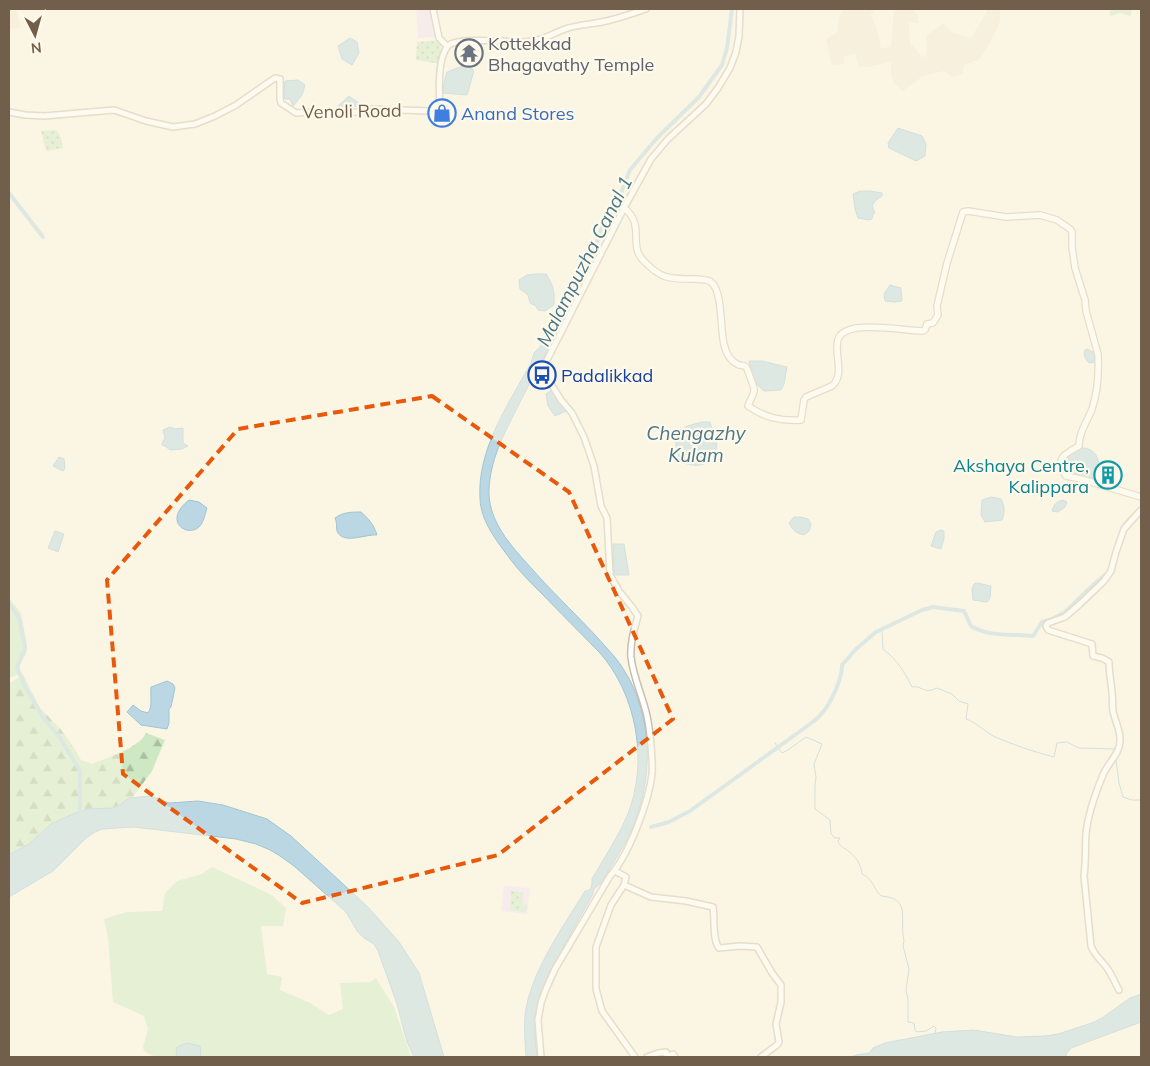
<svg xmlns="http://www.w3.org/2000/svg" width="1150" height="1066" viewBox="0 0 1150 1066" font-family="Mulish,sans-serif">
  <style>
    .residential { fill: #f2e8d3 }
    .education { fill: #f2e1f7 }
    .grass { fill: #cde8c3 }
    .forest { fill: url(#forest-firs) }
    .park { fill: url(#park-dots) }
    .water { fill: #bad7e3; stroke: #a1c5d5 }
    .lines { fill: none; stroke-linecap: round; stroke-linejoin: round }
    .stream { stroke: #a1c5d5; stroke-width: 1 }
    .canal { stroke: #bad7e3; stroke-width: 4 }
    .tertiary-casing { stroke: #ccbeab; stroke-width: 8 }
    .secondary-casing { stroke: #cfbfa9; stroke-width: 8 }
    .tertiary { stroke: #fff; stroke-width: 5 }
    .secondary { stroke: #fff; stroke-width: 5.5 }
    .marked { fill: none; stroke: #e8590c; stroke-width: 4; stroke-dasharray: 10 6; stroke-linejoin: round }
    .labels { text-anchor: middle; dominant-baseline: central; stroke-width: 4.5; stroke-linejoin: round; paint-order: stroke }
    .worship-label { font-size: 18px; fill: #5b616d; stroke: #fef9ea; text-anchor: start }
    .street-label { font-size: 18px; fill: #725f4b; stroke: #fef9ea }
    .shop-label { font-size: 18px; fill: #366cbe; stroke: #fef9ea; text-anchor: start }
    .transit-label { font-size: 18px; fill: #164399; stroke: #fef9ea; text-anchor: start }
    .culture-label { font-size: 18px; fill: #0d838f; stroke: #fef9ea; text-anchor: end }
    .water-label { font-size: 19px; font-style: italic; fill: #49778b; stroke: #fef9ea }
  </style>
  <defs>
    <pattern id="forest-firs" width="22" height="20" patternUnits="userSpaceOnUse" patternTransform="scale(1.25)"><rect width="22" height="20" fill="#cde8c3"/><path d="M5 1l3.5 6h-7zM16 11l3.5 6h-7z" fill="#abbfa0"/></pattern>
    <pattern id="park-dots" width="8" height="8" patternUnits="userSpaceOnUse" patternTransform="scale(1.25)"><rect width="8" height="8" fill="#cde8c3"/><path d="M2 2h.1M6 6h.1" fill="none" stroke="#abbfa0" stroke-width="1.8" stroke-linecap="round"/></pattern>
  </defs>
  <rect width="100%" height="100%" fill="#fbf6e4"/>
  <!-- residential -->
  <g class="residential">
    <path d="M 9,9 L 16,9 L 21,28 L 9,29 Z"/>
    <path d="M 846,9 L 875,9 L 871,15 L 878,32 L 881,48 L 891,47 L 894,9 L 914,9 L 918,16 L 918,23 L 909,23 L 910,43 L 922,57 L 926,56 L 927,49 L 926,36 L 943,23 L 953,33 L 971,38 L 988,9 L 1000,9 L 1000,21 L 994,35 L 980,59 L 964,65 L 963,74 L 953,77 L 944,71 L 923,76 L 903,91 L 896,85 L 891,77 L 891,62 L 867,67 L 858,66 L 855,54 L 844,57 L 844,64 L 832,65 L 826,39 L 837,32 L 839,16 L 843,10 Z"/>
  </g>
  <!-- education -->
  <g class="education">
    <path d="M 416,9 L 431,9 L 437,37 L 418,38 Z"/>
    <path d="M 504,886 L 530,888 L 527,914 L 501,911 Z"/>
  </g>
  <!-- grass -->
  <g class="grass">
    <path d="M 1111,9 L 1132,9 L 1131,16 L 1120,13 L 1111,16 L 1109,14 Z"/>
    <path d="M 9,598 L 21,613 L 27,645 L 26,654 L 20,663 L 20,674 L 9,678 Z"/>
    <path d="M 212,867 L 272,895 L 286,908 L 283,926 L 261,926 L 267,974 L 282,977 L 280,990 L 310,1003 L 329,1015 L 343,1009 L 340,983 L 370,982 L 376,978 L 394,1007 L 411,1057 L 160,1057 L 150,1055 L 144,1051 L 143,1047 L 148,1029 L 144,1016 L 113,1002 L 108,938 L 104,919 L 127,912 L 162,911 L 165,893 L 177,881 L 202,874 Z"/>
  </g>
  <!-- forest -->
  <path class="forest" d="M 23,674 L 40,708 L 60,728 L 76,751 L 81,760 L 92,764 C 108,757 138,749 146,733 L 165,740 L 152,771 L 133,797 L 129,798 L 118,806 L 113,808 L 88,809 L 75,813 L 51,824 L 29,844 L 9,855 L 9,684 Z"/>
  <!-- park -->
  <g class="park">
    <path d="M 439,40 L 441,44 L 440,64 L 416,60 L 417,42 Z"/>
    <path d="M 55,130 C 61,133 62,142 63,148 L 46,151 L 41,131 Z"/>
    <path d="M 511,891 L 523,893 L 522,904 L 527,905 L 526,912 L 510,910 Z"/>
  </g>
  <!-- water -->
  <g class="water">
    <path d="M 350,38 L 357,42 L 359,53 L 352,65 L 342,59 L 338,46 Z"/>
    <path d="M 470,66 L 474,71 L 467,95 L 443,93 L 444,82 L 447,72 L 460,67 Z"/>
    <path d="M 298,80 L 305,85 L 302,95 L 293,106 L 290,99 L 285,99 L 284,94 L 285,81 Z"/>
    <path d="M 349,96 L 363,106 L 337,107 Z"/>
    <path d="M 898,128 L 922,136 L 926,144 L 925,156 L 916,161 L 889,148 L 888,143 Z"/>
    <path d="M 860,191 L 870,191 L 882,193 L 882,196 L 876,200 L 872,206 L 875,213 L 873,214 L 872,219 L 869,220 L 858,218 L 855,209 L 853,194 Z"/>
    <path d="M 535,274 L 546,274 C 553,284 555,292 554,305 L 545,311 L 538,310 L 536,306 L 530,303 L 528,295 L 520,289 L 519,280 L 527,275 Z"/>
    <path d="M 890,285 L 901,288 L 902,301 L 895,302 L 885,301 L 884,294 Z"/>
    <path d="M 542,345 L 549,348 C 538,368 527,388 517,408 C 504,434 490,460 489,490 C 488,517 506,540 523,559 C 552,593 585,622 614,656 C 646,695 654,750 642,799 C 639,808 637,818 633,827 C 624,847 612,865 601,883 L 594,889 L 592,896 L 572,931 L 550,971 L 539,996 L 536,1013 L 535,1036 L 537,1057 L 526,1057 C 525,1044 524,1028 525,1015 C 530,973 563,927 585,891 C 592,891 592,885 592,879 C 604,858 618,837 627,816 C 649,763 637,694 599,652 C 580,632 560,613 541,593 C 530,582 519,571 510,559 C 497,541 481,522 480,499 C 477,449 508,405 531,363 L 534,353 Z"/>
    <path d="M 1087,349 L 1097,354 L 1096,362 L 1089,363 C 1085,359 1083,355 1085,350 Z"/>
    <path d="M 749,361 L 762,361 L 787,367 L 784,384 L 781,390 L 764,391 C 753,382 752,375 749,361 Z"/>
    <path d="M 552,390 L 556,393 L 566,411 L 555,416 L 548,406 L 546,394 Z"/>
    <path d="M 702,422 L 710,422 L 717,445 L 713,461 C 699,466 695,467 681,462 C 676,451 675,443 676,432 L 687,426 Z"/>
    <path d="M 170,427 L 175,429 L 183,428 L 183,443 L 188,446 L 182,449 L 170,450 L 165,446 L 162,445 L 162,443 L 165,438 L 163,430 Z"/>
    <path d="M 1083,448 C 1100,449 1100,466 1099,479 L 1068,475 C 1067,472 1065,470 1064,467 C 1062,457 1075,449 1083,448 Z"/>
    <path d="M 59,457 L 64,459 L 65,468 L 63,471 L 53,466 Z"/>
    <path d="M 991,497 L 1001,499 C 1005,507 1005,512 1002,520 L 985,522 L 981,515 L 982,500 Z"/>
    <path d="M 189,500 L 199,502 L 207,508 C 205,514 204,522 199,527 C 187,538 162,521 189,500 Z"/>
    <path d="M 1063,500 L 1067,502 L 1065,507 L 1058,512 L 1052,511 C 1054,504 1056,502 1063,500 Z"/>
    <path d="M 361,512 C 369,519 374,525 377,535 C 366,534 345,544 338,533 C 335,528 338,525 335,518 C 343,512 352,512 361,512 Z"/>
    <path d="M 794,517 L 801,517 L 808,519 L 811,524 L 809,531 L 804,535 C 796,533 793,531 789,523 Z"/>
    <path d="M 941,530 L 944,531 L 944,538 L 941,549 L 931,546 L 936,532 Z"/>
    <path d="M 55,531 L 64,534 L 58,552 L 48,548 Z"/>
    <path d="M 613,544 L 624,544 L 629,575 L 614,575 Z"/>
    <path d="M 977,583 L 991,586 L 990,598 L 987,602 L 973,600 L 972,589 L 974,584 Z"/>
    <path d="M 167,681 L 173,684 L 175,688 L 171,707 L 169,709 L 169,723 L 167,729 L 141,725 L 127,712 L 133,705 L 141,711 L 148,713 C 153,706 150,695 151,687 Z"/>
    <path d="M 150,796 L 169,803 L 198,801 L 223,805 L 267,819 L 291,836 L 368,907 L 399,942 L 419,973 L 444,1057 L 414,1057 L 407,1042 L 397,1004 L 378,951 L 374,944 L 364,938 L 357,931 L 346,912 L 294,866 L 280,856 L 270,850 L 256,844 L 236,839 L 134,827 L 102,829 L 95,832 L 86,838 L 53,871 L 9,897 L 9,855 L 29,844 L 51,824 L 75,813 L 88,809 L 113,808 L 118,806 L 129,798 Z"/>
    <path d="M 1141,994 L 1141,1022 L 1071,1048 L 1066,1054 L 1066,1057 L 851,1057 L 856,1055 L 869,1053 L 873,1048 L 885,1043 L 942,1032 L 973,1030 L 1017,1037 L 1045,1036 L 1058,1034 L 1092,1023 L 1102,1018 L 1130,998 Z"/>
    <path d="M 187,1043 L 200,1046 L 201,1057 L 178,1057 L 176,1054 L 177,1047 Z"/>
  </g>
  <g class="lines">
    <!-- stream -->
    <g class="stream">
      <path d="M 882,629 L 883,649 C 897,660 904,671 912,687 C 923,685 923,695 937,688 L 952,694 L 959,701 L 968,704 L 966,719 C 976,722 984,731 993,736 C 1011,744 1034,752 1054,757 L 1057,743 L 1067,742 L 1079,748 L 1115,749"/>
      <path d="M 775,743 L 782,753 L 788,750 L 806,737 L 822,744 L 814,764 L 816,777 L 815,785 L 815,809 L 830,820 L 831,834 L 835,838 L 840,838 L 838,841 C 840,846 842,847 847,850 C 855,856 861,863 862,874 C 873,879 873,888 881,896 C 912,898 899,919 904,941 L 903,946 L 909,969 L 906,990 L 908,999 L 908,1022 L 914,1023 L 915,1030 L 917,1032 L 926,1031 L 934,1026 L 936,1028 L 935,1034"/>
      <path d="M 1116,759 L 1119,783 L 1123,797 L 1132,800 L 1141,800"/>
    </g>
    <!-- canal -->
    <g class="canal">
      <path d="M 9,193 L 43,237"/>
      <path d="M 540,350 L 552,324 L 563,310 L 575,286 L 585,263 L 596,244 L 601,229 L 619,198 L 630,170 L 657,138 L 699,97 L 722,65 L 727,48 L 732,9"/>
      <path d="M 1125,524 L 1139,509"/>
      <path d="M 9,603 L 20,620 L 22,634 L 24,641 L 25,649 L 17,667 L 25,687 L 43,717 L 60,738 L 80,771 L 80,814"/>
      <path d="M 651,827 L 669,822 L 690,811 L 810,724 C 814,721 819,717 822,713 C 830,705 843,677 842,665 L 856,649 L 876,632 L 922,610 L 933,607 L 964,611 L 971,626 C 988,637 1013,634 1033,636 L 1042,622 L 1052,619 L 1065,612 L 1093,585 L 1106,574"/>
    </g>
    <!-- tertiary casing -->
    <g class="tertiary-casing">
      <g id="tertiary">
        <path d="M 433,9 L 439,38 L 447,46"/>
        <path d="M 9,112 L 25,115 L 44,116 L 114,110 L 146,121 L 173,127 L 195,124 L 215,116 L 236,105 L 275,78 L 280,79 L 280,99 L 281,103 L 296,113 L 312,112 L 359,112 L 369,109 L 431,111 L 440,108 C 439,92 437,56 449,45 C 459,37 510,42 524,42 C 540,42 553,33 568,28 C 579,25 591,24 602,22 C 617,19 631,14 646,9"/>
        <path d="M 615,871 L 626,877 L 624,885 L 611,905 L 596,947 L 596,989 L 602,1011 L 635,1057"/>
        <path d="M 624,885 L 651,897 L 686,901 L 713,907 C 715,919 712,939 719,948 L 740,946 L 757,947 L 772,973 L 781,985 L 781,1002 L 776,1024 L 779,1042 L 777,1045 L 761,1057"/>
        <path d="M 1119,990 C 1115,983 1112,975 1107,968 C 1102,961 1094,955 1091,946 L 1084,876 C 1086,862 1085,848 1086,834 C 1088,814 1095,794 1103,775 C 1107,764 1120,754 1120,741 C 1121,732 1115,721 1113,711 C 1112,705 1113,699 1112,692 C 1111,682 1109,672 1109,662 L 1102,658 L 1093,656 L 1092,644 L 1048,630 L 1046,626 L 1048,623 L 1065,617 L 1080,604 L 1104,581 L 1111,571 L 1116,552 L 1124,529 L 1141,510"/>
        <path d="M 541,1057 L 538,1020 L 541,1003 L 546,989 L 555,969 L 610,876 C 629,855 649,801 652,774 C 653,761 650,730 647,716 C 643,697 633,677 631,657 C 630,643 634,630 638,616 L 632,607 L 619,591 L 610,575 L 607,518 L 601,506 L 594,466 L 584,437 L 572,413 L 561,400 L 550,382 L 543,368 L 624,208 L 651,159 L 668,139 L 706,104 L 718,88 L 730,68 L 736,52 L 739,36 L 740,9"/>
        <path d="M 647,1057 L 658,1053 L 666,1052 L 667,1056 L 673,1054 L 675,1057"/>
      </g>
    </g>
    <!-- secondary casing -->
    <g class="secondary-casing">
      <path id="secondary" d="M 624,208 C 645,224 629,244 642,259 C 661,280 670,279 696,279 C 701,280 707,279 711,282 C 723,291 720,330 724,344 C 726,354 730,361 739,365 C 741,365 745,366 746,367 C 747,368 754,387 754,389 C 755,394 749,401 748,406 C 765,418 781,421 801,420 L 804,400 L 806,397 L 832,386 C 840,379 839,369 838,360 C 837,353 836,343 839,337 C 842,332 851,329 856,328 C 876,325 902,330 923,331 L 925,330 L 927,324 L 933,323 L 938,315 L 937,306 L 947,263 L 963,212 L 968,211 L 1006,217 L 1040,215 L 1057,220 L 1070,229 L 1072,232 L 1072,247 L 1075,268 L 1085,300 L 1086,311 L 1098,354 C 1099,373 1098,391 1092,409 C 1087,422 1079,432 1079,446 C 1064,454 1054,459 1066,476 L 1081,479 L 1141,497"/>
    </g>
    <!-- tertiary -->
    <use href="#tertiary" class="tertiary"/>
    <!-- secondary -->
    <use href="#secondary" class="secondary"/>
  </g>
  <!-- marked area -->
  <path d="M0 0H1150V1066H0ZM 432,396 L 569,492 L 673,719 L 498,855 L 302,903 L 123,774 L 107,580 L 238,429 Z" fill="#fbf6e4" fill-opacity=".55" fill-rule="evenodd"/>
  <path class="marked" d="M 432,396 L 569,492 L 673,719 L 498,855 L 302,903 L 123,774 L 107,580 L 238,429 Z"/>
  <!-- icons -->
  <defs>
    <g id="temple-ring" transform="scale(1.4375)"><circle r="9.5" fill="#fef9ea" stroke="#6b7280" stroke-width="1.5"/><path d="M0-6L5-2H3V0L6.5 2.5H4V6H1.5V3h-3V6H-4V2.5H-6.5L-3 0V-2H-5Z" fill="#6b7280"/></g>
    <g id="shop-ring" transform="scale(1.4375)"><circle r="9.5" fill="#fef9ea" stroke="#3f7fe0" stroke-width="1.5"/><path d="M-5-2.5h2.3a2.7 3.5 0 0 1 5.4 0H5L5.5 6h-11ZM-1.5-2.5h3a1.5 2.3 0 0 0-3 0Z" fill="#3f7fe0"/></g>
    <g id="bus-ring" transform="scale(1.4375)"><circle r="9.5" fill="#fef9ea" stroke="#1a4fb4" stroke-width="1.5"/><path d="M-5-6H5V4H4V6H2V4H-2V6H-4V4H-5ZM-3.5-4V0h7V-4ZM-3.5 1.2v1.5H-2V1.2ZM2 1.2v1.5H3.5V1.2Z" fill="#1a4fb4"/></g>
    <g id="building-ring" transform="scale(1.4375)"><circle r="9.5" fill="#fef9ea" stroke="#0f9aa8" stroke-width="1.5"/><path d="M-4-6H4V6H1V3H-1V6H-4ZM-2.5-4.3h1.7v1.8h-1.7ZM.8-4.3h1.7v1.8H.8ZM-2.5-1h1.7V.8h-1.7ZM.8-1h1.7V.8H.8Z" fill="#0f9aa8"/></g>
  </defs>
  <g fill-rule="evenodd">
    <use href="#temple-ring" x="469" y="53"/>
    <use href="#shop-ring" x="442" y="113"/>
    <use href="#bus-ring" x="542" y="375"/>
    <use href="#building-ring" x="1108" y="475"/>
  </g>
  <g class="labels">
    <!-- worship labels -->
    <g class="worship-label">
      <text x="488" y="43">Kottekkad<tspan x="488" dy="21">Bhagavathy Temple</tspan></text>
    </g>
    <!-- street labels -->
    <g class="street-label">
      <text transform="translate(352 111) rotate(-1)">Venoli Road</text>
    </g>
    <!-- shop labels -->
    <g class="shop-label">
      <text x="461" y="113">Anand Stores</text>
    </g>
    <!-- transit labels -->
    <g class="transit-label">
      <text x="561" y="375">Padalikkad</text>
    </g>
    <!-- culture labels -->
    <g class="culture-label">
      <text x="1089" y="465">Akshaya Centre,<tspan x="1089" dy="21">Kalippara</tspan></text>
    </g>
    <!-- water labels -->
    <g class="water-label">
      <text transform="translate(584 261) rotate(-63)">Malampuzha Canal 1</text>
      <text x="696" y="433">Chengazhy<tspan x="696" dy="22">Kulam</tspan></text>
    </g>
  </g>
  <!-- border -->
  <rect width="1150" height="1066" fill="none" stroke="#725f4b" stroke-width="20"/>
  <!-- north arrow -->
  <g transform="translate(35 35) rotate(174)" stroke="#fef9ea" stroke-width="4" paint-order="stroke">
  <path d="M0-4L9 19L0 12L-9 19Z" fill="#725f4b"/>
  <text y="-8" font-size="14" font-weight="bold" text-anchor="middle" fill="#725f4b">N</text>
  </g>
</svg>
